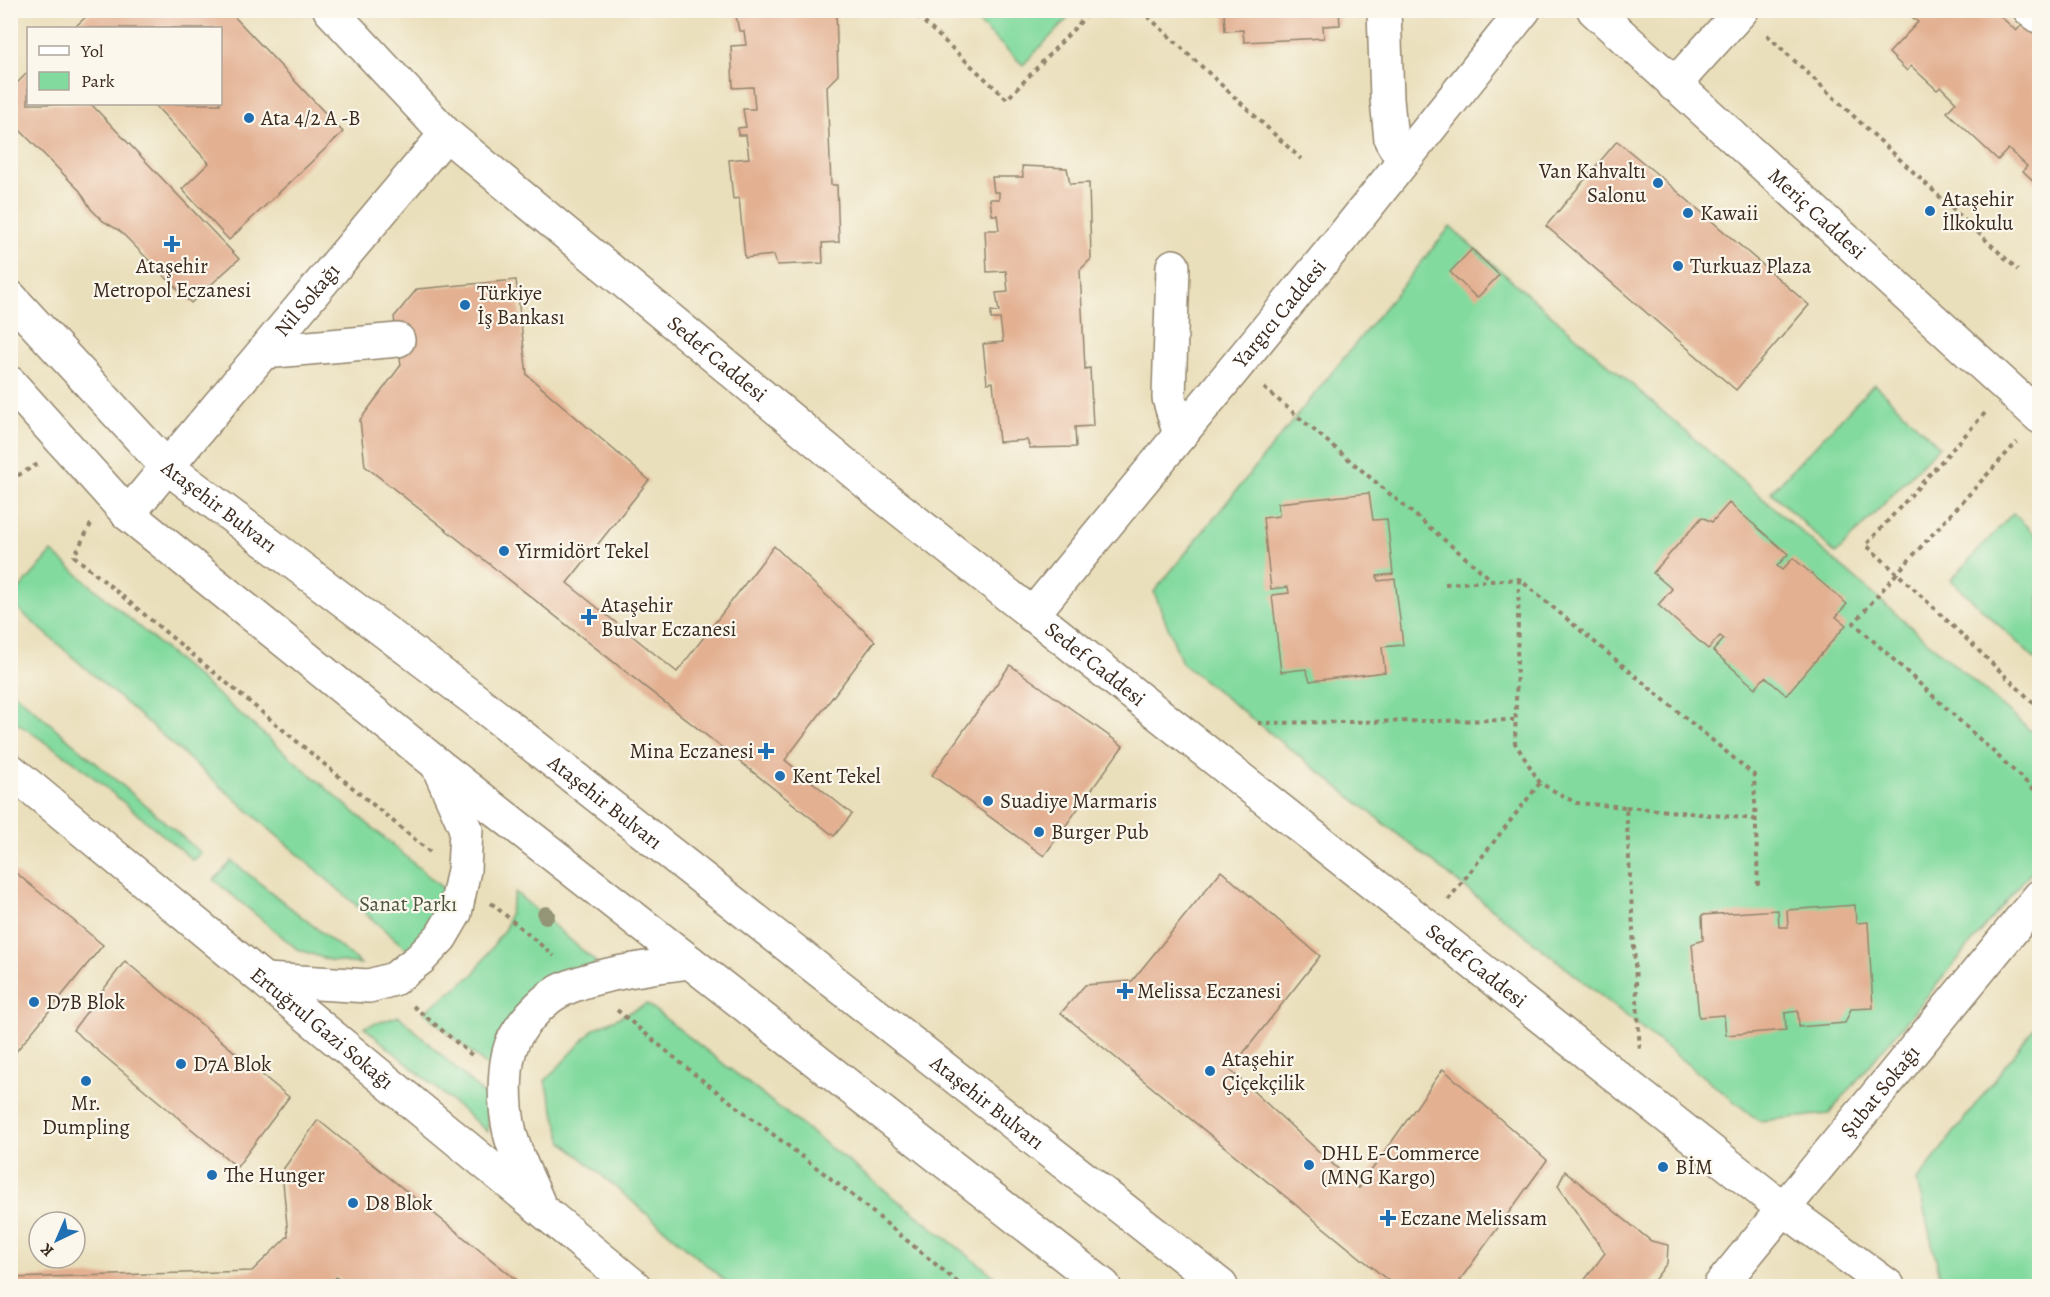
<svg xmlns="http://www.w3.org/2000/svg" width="2050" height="1297" viewBox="0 0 2050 1297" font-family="Alegreya,serif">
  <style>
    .green { fill: #82da9f; stroke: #5e825e; stroke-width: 1.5 }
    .building { fill: #e3b092 }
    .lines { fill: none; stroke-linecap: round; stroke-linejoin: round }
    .minor-casing { stroke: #92846c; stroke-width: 36 }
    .major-casing { stroke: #92846c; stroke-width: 36 }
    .path { stroke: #92846c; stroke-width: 4; stroke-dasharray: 4.5 4.5; stroke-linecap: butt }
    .minor { stroke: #fff; stroke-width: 33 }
    .major { stroke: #fff; stroke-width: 33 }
    .tree { fill: #949476 }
    .poi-dot { fill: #1f6fb2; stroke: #fbf7ec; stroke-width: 2 }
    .labels { text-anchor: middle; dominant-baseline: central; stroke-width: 4.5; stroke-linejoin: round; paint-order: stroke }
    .poi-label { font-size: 21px; fill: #3b2a1e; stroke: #fbf7ec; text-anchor: start }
    .street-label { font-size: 21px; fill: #3b2a1e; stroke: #fbf7ec }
    .park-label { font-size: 21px; fill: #4d563e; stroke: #fbf7ec }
  </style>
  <rect width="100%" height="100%" fill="#fbf7ec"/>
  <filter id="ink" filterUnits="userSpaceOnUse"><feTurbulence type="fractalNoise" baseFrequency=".0167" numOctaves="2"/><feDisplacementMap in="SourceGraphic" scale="12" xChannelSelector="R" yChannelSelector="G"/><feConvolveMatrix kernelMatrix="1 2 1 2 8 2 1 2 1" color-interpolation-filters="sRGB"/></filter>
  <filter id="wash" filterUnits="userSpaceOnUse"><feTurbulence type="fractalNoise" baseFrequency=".008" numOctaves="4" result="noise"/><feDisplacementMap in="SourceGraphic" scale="24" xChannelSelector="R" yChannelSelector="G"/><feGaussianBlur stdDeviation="1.35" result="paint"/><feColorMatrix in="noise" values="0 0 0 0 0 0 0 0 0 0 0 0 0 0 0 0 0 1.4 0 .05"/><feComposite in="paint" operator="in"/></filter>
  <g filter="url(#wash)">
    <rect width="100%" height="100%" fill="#eadfbb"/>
    <!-- green -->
    <g class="green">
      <path d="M 966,11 L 1075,11 L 1023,65 Z"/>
      <path d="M 1450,227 L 2039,738 L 2039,862 L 1829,1114 L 1759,1121 L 1182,663 L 1154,592 Z"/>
      <path d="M 1874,384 L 1939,446 L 1836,554 L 1771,492 Z"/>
      <path d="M 2013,513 L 2039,538 L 2039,663 L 1951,580 Z"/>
      <path d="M 52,552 L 454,898 L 412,954 L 11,603 L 11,599 Z"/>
      <path d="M 11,690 L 201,853 L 193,860 L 75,762 L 11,719 Z"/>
      <path d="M 232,861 L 361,964 L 332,961 L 297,949 L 214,880 Z"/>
      <path d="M 515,892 L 596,962 L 492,1070 L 424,1012 L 474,974 L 506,927 Z"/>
      <path d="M 647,1004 L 1007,1286 L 731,1286 L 563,1142 L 545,1081 L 594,1029 Z"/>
      <path d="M 399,1016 L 486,1096 L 488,1132 L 364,1027 Z"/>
      <path d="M 2039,1021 L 2039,1286 L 1953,1286 L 1940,1276 L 1917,1181 Z"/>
    </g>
    <g id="blocks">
      <!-- building -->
      <g class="building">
        <path d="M 93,10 L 228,10 L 343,132 L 229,240 L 182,189 L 209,163 L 154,104 L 220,104 L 220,28 L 74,28 Z"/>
        <path d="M 746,10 L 836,10 L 838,75 L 827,86 L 831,185 L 837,185 L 839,242 L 822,243 L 823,263 L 777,265 L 774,255 L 745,258 L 739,198 L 733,199 L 729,160 L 749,158 L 746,135 L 738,135 L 738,128 L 746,127 L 743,109 L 755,109 L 753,87 L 733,88 L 731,46 L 746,45 L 744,31 L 739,31 L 736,16 L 745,16 Z"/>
        <path d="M 1224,10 L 1339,10 L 1340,25 L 1323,26 L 1324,38 L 1244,42 L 1243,30 L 1225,31 Z"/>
        <path d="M 1920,10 L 1994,10 L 2016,31 L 2025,22 L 2040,36 L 2040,187 L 2023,171 L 2027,166 L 2008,149 L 1998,160 L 1947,112 L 1956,102 L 1941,87 L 1937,90 L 1911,66 L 1907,71 L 1889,53 L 1918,22 L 1913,18 Z"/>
        <path d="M 28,72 L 28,104 L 91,104 L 239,259 L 191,303 L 120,231 L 103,221 L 91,209 L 80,191 L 10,120 L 10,90 Z"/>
        <path d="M 1617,141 L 1663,179 L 1809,305 L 1736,390 L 1546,226 Z"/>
        <path d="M 1022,166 L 1067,168 L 1070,184 L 1089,183 L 1091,259 L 1080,270 L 1085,369 L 1090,368 L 1093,426 L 1075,427 L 1076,447 L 1030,448 L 1027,440 L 999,442 L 993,382 L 987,383 L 983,344 L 1003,342 L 1000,319 L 991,319 L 991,311 L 999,312 L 996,293 L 1008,292 L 1006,271 L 987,272 L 985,230 L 999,230 L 997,215 L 992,215 L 990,199 L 999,199 L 999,192 L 994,192 L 992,177 L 1023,177 Z"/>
        <path d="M 1472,249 L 1499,275 L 1477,298 L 1450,272 Z"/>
        <path d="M 516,280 L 527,375 L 649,480 L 567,583 L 677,672 L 774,546 L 875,641 L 785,760 L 852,814 L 834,836 L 365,466 L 360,420 L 401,365 L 394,317 L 417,289 Z"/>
        <path d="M 1369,493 L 1373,520 L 1387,519 L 1393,574 L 1377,576 L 1378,581 L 1395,579 L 1403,645 L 1382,647 L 1385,672 L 1310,681 L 1306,669 L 1281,672 L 1272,595 L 1289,593 L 1288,587 L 1271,589 L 1263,518 L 1279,516 L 1278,503 Z"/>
        <path d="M 1729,503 L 1788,554 L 1777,566 L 1782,570 L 1793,558 L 1847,604 L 1836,617 L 1846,625 L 1786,695 L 1765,677 L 1755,688 L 1713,651 L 1724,639 L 1720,636 L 1708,649 L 1658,605 L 1672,589 L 1653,573 L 1702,517 L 1712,522 Z"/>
        <path d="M 1010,665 L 1123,746 L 1044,856 L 932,775 Z"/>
        <path d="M 10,868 L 103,945 L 10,1059 Z"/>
        <path d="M 1221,871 L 1320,956 L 1230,1070 L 1359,1188 L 1443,1069 L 1547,1160 L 1460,1280 L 1467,1286 L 1395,1286 L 1061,1013 L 1085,985 L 1132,981 Z"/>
        <path d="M 1855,905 L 1856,923 L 1868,922 L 1873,1008 L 1851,1009 L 1845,1023 L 1799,1027 L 1798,1011 L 1785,1013 L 1786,1030 L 1726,1035 L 1724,1015 L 1699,1017 L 1692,944 L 1703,940 L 1702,915 L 1778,910 L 1779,927 L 1788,927 L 1787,910 Z"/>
        <path d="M 125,961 L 289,1097 L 237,1167 L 73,1030 Z"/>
        <path d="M 318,1120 L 524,1286 L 348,1286 L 336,1277 L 329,1286 L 10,1286 L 10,1278 L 252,1271 L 288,1236 L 282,1171 Z"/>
        <path d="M 1565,1171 L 1651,1241 L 1668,1245 L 1667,1263 L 1650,1286 L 1580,1286 L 1605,1253 L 1558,1186 Z"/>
      </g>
    </g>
  </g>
  <g filter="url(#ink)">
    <use href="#blocks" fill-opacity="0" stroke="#92846c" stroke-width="1.5"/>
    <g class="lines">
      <!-- minor casing -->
      <g class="minor-casing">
        <g id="minor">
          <path id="s1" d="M 330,10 L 446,134 L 883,496 L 1784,1209 L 1888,1286"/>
          <path d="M 1384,10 L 1387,99 L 1391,140 L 1403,160"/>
          <path id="s2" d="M 1594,10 L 2040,417"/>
          <path d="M 2030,10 L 2040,17"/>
          <path d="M 1674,85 L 1742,10"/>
          <path d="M 1173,266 L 1169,398 L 1180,435"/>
          <path d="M 264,352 L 398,340"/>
          <path id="s3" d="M 167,467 L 446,134"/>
          <path id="s4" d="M 1032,615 L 1345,234 L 1524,10"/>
          <path id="s5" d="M 10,770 L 634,1286"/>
          <path d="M 265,980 L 369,986 L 394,979 L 420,959 L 441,937 L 455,913 L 464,870 L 466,829 L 437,764"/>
          <path d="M 539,1205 C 530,1182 516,1158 510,1133 C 504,1107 502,1063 514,1039 C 522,1024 537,1007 550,997 C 581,975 652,967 690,962"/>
          <path id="s6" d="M 1720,1286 L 2040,896"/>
        </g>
      </g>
      <!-- major casing -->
      <g class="major-casing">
        <g id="major">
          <path id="s7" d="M 10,297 L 167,467 L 474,699 L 1221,1286"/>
          <path d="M 10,383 L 128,514 L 437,764 L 1104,1286"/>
          <path d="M 128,514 L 167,467"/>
        </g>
      </g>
      <!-- path -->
      <g class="path">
        <path d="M 911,10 L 1007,99 L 1092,10"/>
        <path d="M 1141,10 L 1301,159"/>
        <path d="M 1767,35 L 2018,270"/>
        <path d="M 1264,388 L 1492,580"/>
        <path d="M 1985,413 L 1866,545 L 1897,573 L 2017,442"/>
        <path d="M 10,480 L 38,464"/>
        <path d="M 91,524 L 74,556 L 430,852"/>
        <path d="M 1519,579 L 1515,743 L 1540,783 L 1576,803 L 1626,807 L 1640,1052"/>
        <path d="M 1445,584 L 1519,579 L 1754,775 L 1758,885"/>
        <path d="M 2040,709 L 1897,573 L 1854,623 L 2040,795"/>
        <path d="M 1258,723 L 1514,720"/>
        <path d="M 1626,807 L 1755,819"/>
        <path d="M 1448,900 L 1540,783"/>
        <path d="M 491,903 L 554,956"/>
        <path d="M 413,1006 L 474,1057"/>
        <path d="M 617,1010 L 693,1073 L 847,1191 L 962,1286"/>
      </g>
      <!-- minor -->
      <use href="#minor" class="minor"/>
      <!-- major -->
      <use href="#major" class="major"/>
    </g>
    <!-- trees -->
    <circle class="tree" cx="546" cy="915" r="9"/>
  </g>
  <!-- markers -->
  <g class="poi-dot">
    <circle cx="249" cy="118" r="6"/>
    <circle cx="1658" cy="183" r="6"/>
    <circle cx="1930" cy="211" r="6"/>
    <circle cx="1688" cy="213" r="6"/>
    <path d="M169 235h6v6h6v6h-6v6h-6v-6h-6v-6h6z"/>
    <circle cx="1678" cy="266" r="6"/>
    <circle cx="465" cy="305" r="6"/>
    <circle cx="504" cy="551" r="6"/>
    <path d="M586 608h6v6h6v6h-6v6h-6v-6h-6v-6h6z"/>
    <path d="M763 742h6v6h6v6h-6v6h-6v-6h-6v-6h6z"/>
    <circle cx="780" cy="776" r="6"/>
    <circle cx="988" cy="801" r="6"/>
    <circle cx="1039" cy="832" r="6"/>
    <path d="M1122 982h6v6h6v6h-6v6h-6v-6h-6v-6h6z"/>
    <circle cx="34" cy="1002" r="6"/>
    <circle cx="181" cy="1064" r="6"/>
    <circle cx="1210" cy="1071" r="6"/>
    <circle cx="86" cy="1081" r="6"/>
    <circle cx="1309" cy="1165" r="6"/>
    <circle cx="1663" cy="1167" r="6"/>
    <circle cx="212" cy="1175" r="6"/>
    <circle cx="353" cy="1203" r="6"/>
    <path d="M1385 1209h6v6h6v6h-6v6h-6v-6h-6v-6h6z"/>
  </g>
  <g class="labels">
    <!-- poi labels -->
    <g class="poi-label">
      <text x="261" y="118">Ata 4/2 A -B</text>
      <text x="1646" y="171" text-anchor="end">Van Kahvaltı<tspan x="1646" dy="24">Salonu</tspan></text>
      <text x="1942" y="199">Ataşehir<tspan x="1942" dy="24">İlkokulu</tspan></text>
      <text x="1700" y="213">Kawaii</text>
      <text x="172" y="266" text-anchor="middle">Ataşehir<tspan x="172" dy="24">Metropol Eczanesi</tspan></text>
      <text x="1690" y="266">Turkuaz Plaza</text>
      <text x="477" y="293">Türkiye<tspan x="477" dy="24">İş Bankası</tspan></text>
      <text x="516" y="551">Yirmidört Tekel</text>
      <text x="601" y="605">Ataşehir<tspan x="601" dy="24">Bulvar Eczanesi</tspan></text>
      <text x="754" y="751" text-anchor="end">Mina Eczanesi</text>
      <text x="792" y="776">Kent Tekel</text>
      <text x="1000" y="801">Suadiye Marmaris</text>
      <text x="1051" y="832">Burger Pub</text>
      <text x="1137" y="991">Melissa Eczanesi</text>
      <text x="46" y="1002">D7B Blok</text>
      <text x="1222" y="1059">Ataşehir<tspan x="1222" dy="24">Çiçekçilik</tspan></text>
      <text x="193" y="1064">D7A Blok</text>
      <text x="86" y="1103" text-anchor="middle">Mr.<tspan x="86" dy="24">Dumpling</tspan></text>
      <text x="1321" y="1153">DHL E-Commerce<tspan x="1321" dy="24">(MNG Kargo)</tspan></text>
      <text x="1675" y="1167">BİM</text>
      <text x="224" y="1175">The Hunger</text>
      <text x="365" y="1203">D8 Blok</text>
      <text x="1400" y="1218">Eczane Melissam</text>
    </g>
    <!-- street labels -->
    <g class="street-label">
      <text stroke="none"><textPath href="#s2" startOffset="302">Meriç Caddesi</textPath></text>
      <text stroke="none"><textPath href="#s3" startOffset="218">Nil Sokağı</textPath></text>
      <text stroke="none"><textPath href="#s4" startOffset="390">Yargıcı Caddesi</textPath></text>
      <text stroke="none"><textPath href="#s1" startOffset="522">Sedef Caddesi</textPath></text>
      <text stroke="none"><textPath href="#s7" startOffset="297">Ataşehir Bulvarı</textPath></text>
      <text stroke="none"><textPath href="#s1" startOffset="1008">Sedef Caddesi</textPath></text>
      <text stroke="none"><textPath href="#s7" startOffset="783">Ataşehir Bulvarı</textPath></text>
      <text stroke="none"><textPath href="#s1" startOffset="1494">Sedef Caddesi</textPath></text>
      <text stroke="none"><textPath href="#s5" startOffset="405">Ertuğrul Gazi Sokağı</textPath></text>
      <text stroke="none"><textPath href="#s6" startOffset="252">Şubat Sokağı</textPath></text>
      <text stroke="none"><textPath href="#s7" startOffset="1269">Ataşehir Bulvarı</textPath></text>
    </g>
    <!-- park labels -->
    <g class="park-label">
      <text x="408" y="904">Sanat Parkı</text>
    </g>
  </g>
  <!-- margin -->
  <rect width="2050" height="1297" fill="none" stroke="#fbf7ec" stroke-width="36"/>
  <!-- legend -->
  <rect x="27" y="27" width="195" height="78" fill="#fbf7ec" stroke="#aea59a" stroke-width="1.5"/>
  <rect x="39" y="46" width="30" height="9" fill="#ffffff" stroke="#aea59a" stroke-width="1.5"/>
  <text x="81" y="57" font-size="18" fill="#3b2a1e">Yol</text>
  <rect x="39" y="72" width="30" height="18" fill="#82da9f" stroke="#aea59a" stroke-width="1.5"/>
  <text x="81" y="87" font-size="18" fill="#3b2a1e">Park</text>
  <!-- north arrow -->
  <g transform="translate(57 1240) rotate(224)"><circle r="28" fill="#fbf7ec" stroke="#aea59a" stroke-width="1.5"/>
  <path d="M0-4.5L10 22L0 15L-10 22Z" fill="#1f6fb2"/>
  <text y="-9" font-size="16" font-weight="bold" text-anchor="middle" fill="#3b2a1e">K</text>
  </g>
</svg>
